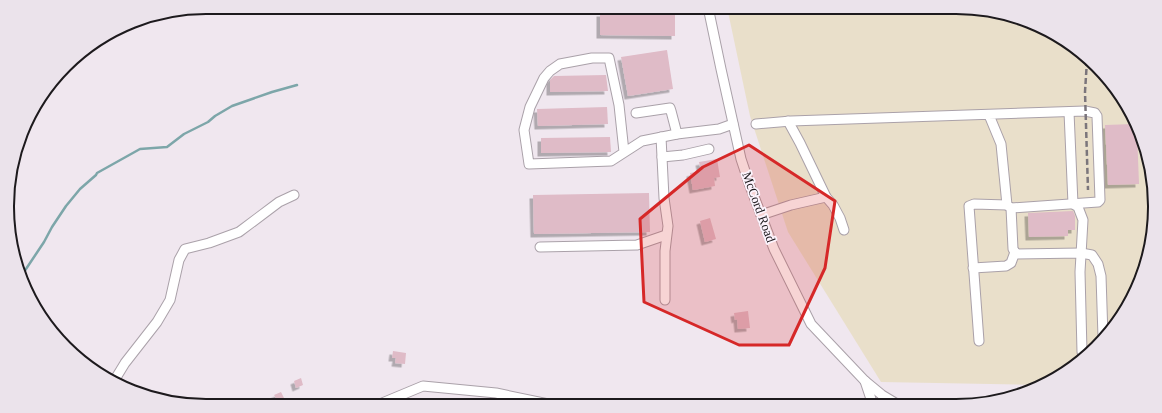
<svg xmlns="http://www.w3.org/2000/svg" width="1162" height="413" viewBox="0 0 1162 413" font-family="'Times New Roman',serif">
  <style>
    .industrial { fill: #e9dfca }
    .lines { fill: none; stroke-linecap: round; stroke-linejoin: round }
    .stream { stroke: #7da6a9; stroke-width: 2.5 }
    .building { fill: #dfbbc7; filter: url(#shadow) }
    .minor-casing { stroke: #aaa1a9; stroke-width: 11 }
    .minor { stroke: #fff; stroke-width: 9 }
    .rail { stroke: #7b757b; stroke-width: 2.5; stroke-dasharray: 6 3; stroke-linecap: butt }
    .marked { fill: #d62828; fill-opacity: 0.2; stroke: #d62828; stroke-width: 3; stroke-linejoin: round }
    .labels { text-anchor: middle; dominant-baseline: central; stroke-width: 3.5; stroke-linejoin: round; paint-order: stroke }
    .street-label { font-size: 13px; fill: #1d1a1d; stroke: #fdf4fd }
    .rim { fill: none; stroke: #1d1a1d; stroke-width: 2 }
  </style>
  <defs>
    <filter id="shadow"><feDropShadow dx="-3.5" dy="3.5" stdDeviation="0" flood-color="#0004"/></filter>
  </defs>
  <rect width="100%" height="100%" fill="#f0e7ef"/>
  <!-- industrial -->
  <path class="industrial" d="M 727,7 L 956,7 L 1007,14 L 1077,48 L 1128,107 L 1153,180 L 1148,258 L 1128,306 L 1087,356 L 1045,385 L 881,382 L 788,232 L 750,116 Z"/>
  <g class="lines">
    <!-- stream -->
    <path class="stream" d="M 22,275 L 44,242 L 52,227 L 66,206 L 80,189 L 96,175 L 97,173 L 140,149 L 167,147 L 184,134 L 208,122 L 215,116 L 232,106 L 272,92 L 297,85"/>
  </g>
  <!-- building -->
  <g class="building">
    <path d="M 600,13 L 675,14 L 675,36 L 600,35 Z"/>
    <path d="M 667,50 L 673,89 L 628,96 L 621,57 Z"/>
    <path d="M 606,75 L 608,91 L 550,92 L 550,80 L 554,76 Z"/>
    <path d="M 607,107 L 608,124 L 538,126 L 537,109 Z"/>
    <path d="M 1134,124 L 1137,132 L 1139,184 L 1108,185 L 1105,125 Z"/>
    <path d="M 610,137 L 611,152 L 541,153 L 541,138 Z"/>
    <path d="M 717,159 L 720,177 L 714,178 L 715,186 L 693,190 L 690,173 L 701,171 L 699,162 Z"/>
    <path d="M 649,193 L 650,232 L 534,234 L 533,195 Z"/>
    <path d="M 1073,211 L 1075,216 L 1075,230 L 1068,230 L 1068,236 L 1029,237 L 1028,213 Z"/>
    <path d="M 710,218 L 716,239 L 705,242 L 700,221 Z"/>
    <path d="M 748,311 L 750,328 L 738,329 L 737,319 L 735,320 L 734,313 Z"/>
    <path d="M 393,351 L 406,353 L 405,364 L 395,363 L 396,358 L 392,358 Z"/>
    <path d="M 301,378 L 303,385 L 296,388 L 294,381 Z"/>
    <path d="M 281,392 L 284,398 L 278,401 L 274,395 Z"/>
  </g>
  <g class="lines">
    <!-- minor casing -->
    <g class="minor-casing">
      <g id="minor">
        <path d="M 708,7 L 721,69 L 741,159 L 750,186 L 774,249 L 811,324 L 865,381 L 882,395 L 897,404"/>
        <path d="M 1069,112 L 1073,204 L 1078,207 L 1083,220 L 1080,272 L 1082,352 L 1089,355"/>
        <path d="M 636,113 L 670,108 L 671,111 L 677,134"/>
        <path d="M 788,121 L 800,143 L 826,197 L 833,205 L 840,218 L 844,230"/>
        <path d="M 756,124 L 791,121 L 1085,111 L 1095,113 L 1097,116 L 1100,200 L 1098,202 L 1011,208 L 1007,205 L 1001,144 L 989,115"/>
        <path d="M 661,137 L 664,198 L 668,226 L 665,251 L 665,300"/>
        <path d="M 624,152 L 619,105 L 609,58 L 592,58 L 560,64 L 550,71 L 544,78 L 530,107 L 524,130 L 529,164 L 611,161 L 642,141 L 677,134 L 719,129 L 733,124"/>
        <path d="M 662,157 L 683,155 L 709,149"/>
        <path d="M 1011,208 L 1013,249 L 1016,254 L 1081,253 L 1092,255 L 1098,264 L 1101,276 L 1103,337"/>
        <path d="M 761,215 L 791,205 L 826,197"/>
        <path d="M 540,247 L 637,245 L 666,235"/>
        <path d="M 973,268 L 1006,266 L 1011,263 L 1015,252"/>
        <path d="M 979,341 L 969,206 L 974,204 L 1007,205"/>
        <path d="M 114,381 L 125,363 L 157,322 L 170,300 L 179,260 L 185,249 L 209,243 L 239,232 L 279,202 L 294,195"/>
        <path d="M 865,381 L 873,405"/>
        <path d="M 375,406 L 423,386 L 496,393 L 553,405"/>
      </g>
    </g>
    <!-- minor -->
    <use href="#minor" class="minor"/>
    <!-- rail -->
    <g class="rail">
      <path d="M 555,9 L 559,7"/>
      <path d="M 1087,60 L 1085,92 L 1088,190"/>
    </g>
  </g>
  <!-- marked area -->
  <path class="marked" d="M 749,145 L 835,201 L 825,268 L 789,345 L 739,345 L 644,302 L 640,219 L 703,167 Z"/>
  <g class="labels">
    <!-- street labels -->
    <g class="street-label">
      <text transform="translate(759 207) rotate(70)">McCord Road</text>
    </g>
  </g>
  <!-- crop -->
  <path d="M0 0H1162V413H0ZM206 14H956A192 192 0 0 1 1148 206V207A192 192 0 0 1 956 399H206A192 192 0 0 1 14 207V206A192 192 0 0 1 206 14Z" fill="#ebe3eb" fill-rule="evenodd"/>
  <path class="rim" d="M206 14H956A192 192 0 0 1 1148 206V207A192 192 0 0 1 956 399H206A192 192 0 0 1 14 207V206A192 192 0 0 1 206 14Z"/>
</svg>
